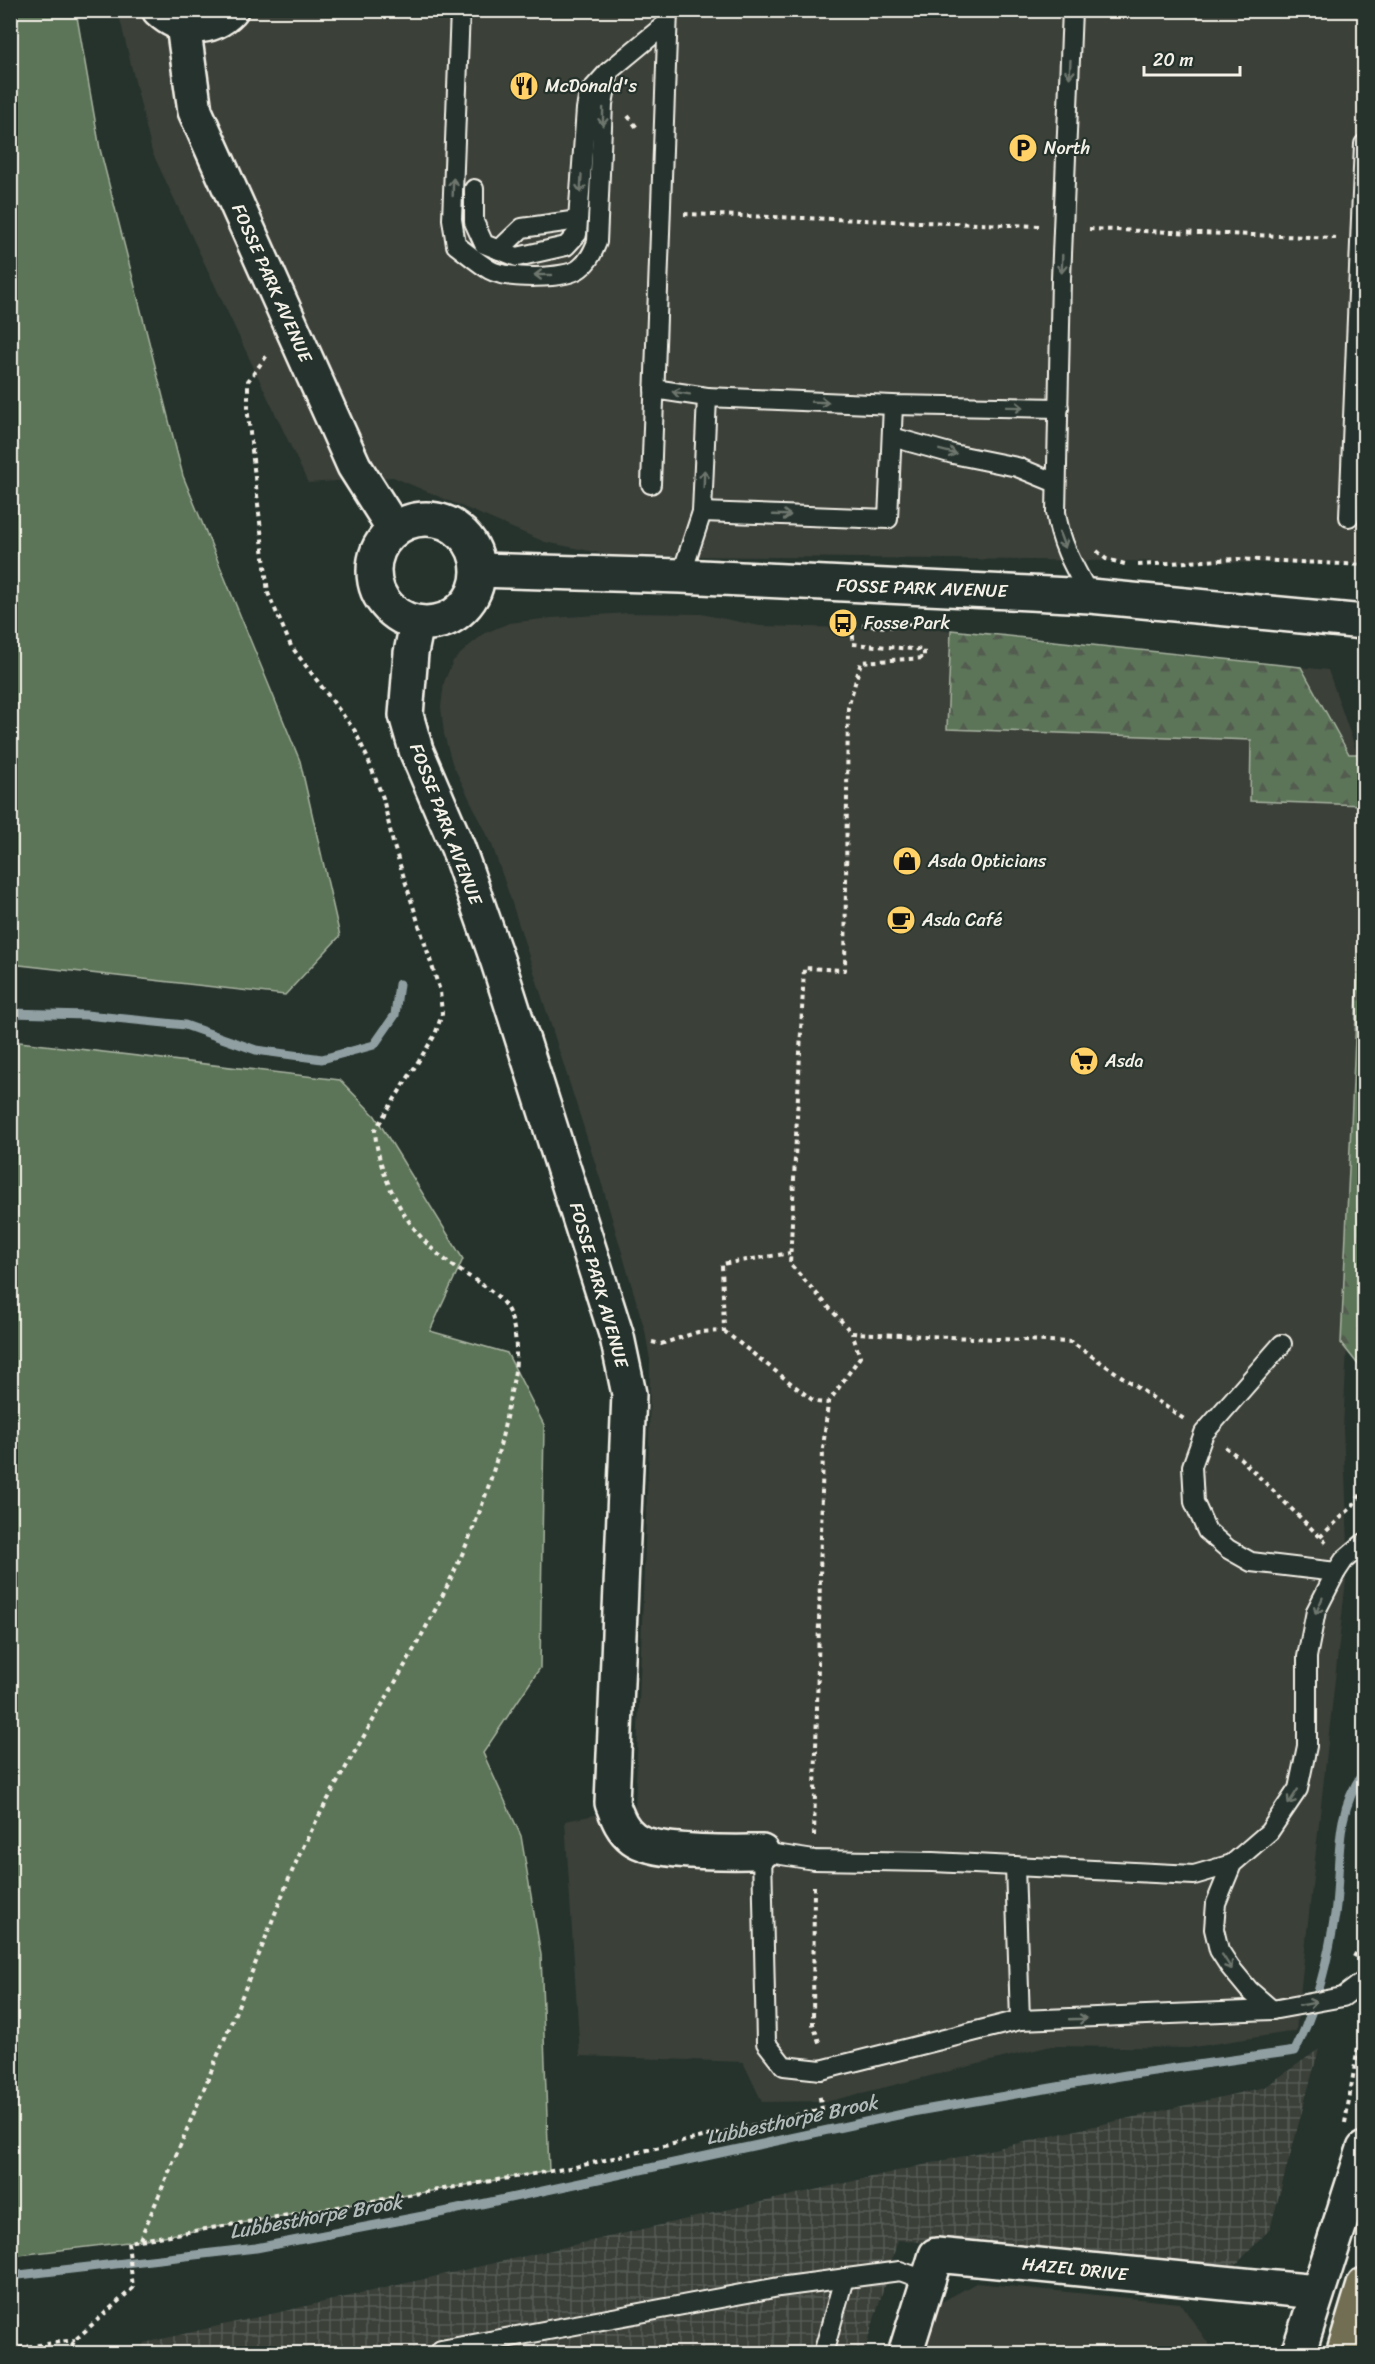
<svg xmlns="http://www.w3.org/2000/svg" width="1375" height="2364" viewBox="0 0 1375 2364" font-family="Sriracha,sans-serif">
  <style>
    .built { fill: #3a3f39 }
    .industrial { fill: url(#industrial-grid) }
    .green { fill: #5c7459; stroke: #a8b2a0; stroke-width: 1.5 }
    .forest { fill: url(#forest-firs); stroke: #a8b2a0; stroke-width: 1.5 }
    .lines { fill: none; stroke-linecap: round; stroke-linejoin: round }
    .stream { stroke: #909fa2; stroke-width: 9 }
    .service-casing { stroke: #f4f1e8; stroke-width: 22 }
    .minor-casing { stroke: #f4f1e8; stroke-width: 38 }
    .tertiary-casing { stroke: #f4f1e8; stroke-width: 38 }
    .primary-casing { stroke: #f4f1e8; stroke-width: 38 }
    .path { stroke: #f4f1e8; stroke-width: 4; stroke-dasharray: 4.5 4.5; stroke-linecap: butt }
    .service { stroke: #26332d; stroke-width: 18 }
    .minor { stroke: #26332d; stroke-width: 33 }
    .tertiary { stroke: #26332d; stroke-width: 33 }
    .primary { stroke: #726e52; stroke-width: 33 }
    .oneway { stroke: #6e766e }
    .labels { text-anchor: middle; dominant-baseline: central; stroke-width: 4.5; stroke-linejoin: round; paint-order: stroke }
    .poi-label { font-size: 18px; fill: #f4f1e8; stroke: #26332d; text-anchor: start }
    .street-label { font-size: 18px; fill: #f4f1e8; stroke: #26332d }
    .water-label { font-size: 20px; font-style: italic; fill: #b2bab9; stroke: #26332d }
  </style>
  <defs>
    <pattern id="industrial-grid" width="8" height="8" patternUnits="userSpaceOnUse" patternTransform="scale(1.5)"><rect width="8" height="8" fill="#3a3f39"/><path d="M0 4h8M4 0v8" fill="none" stroke="#575b56"/></pattern>
    <pattern id="forest-firs" width="22" height="20" patternUnits="userSpaceOnUse" patternTransform="scale(1.5)"><rect width="22" height="20" fill="#5c7459"/><path d="M5 1l3.5 6h-7zM16 11l3.5 6h-7z" fill="#525c4f"/></pattern>
  </defs>
  <rect width="100%" height="100%" fill="#26332d"/>
  <filter id="ink" filterUnits="userSpaceOnUse"><feTurbulence type="fractalNoise" baseFrequency=".0167" numOctaves="2"/><feDisplacementMap in="SourceGraphic" scale="12" xChannelSelector="R" yChannelSelector="G"/><feConvolveMatrix kernelMatrix="1 2 1 2 8 2 1 2 1" color-interpolation-filters="sRGB"/></filter>
  <g filter="url(#ink)">
    <!-- built -->
    <g class="built">
      <path d="M 118,11 L 1364,11 L 1364,564 L 609,555 L 545,542 L 393,477 L 308,483 L 152,152 Z"/>
      <path d="M 628,613 L 701,614 L 760,626 L 945,630 L 1328,670 L 1364,773 L 1364,1004 L 1343,1428 L 1348,1545 L 1346,1580 L 1296,2031 L 1188,2048 L 1051,2046 L 830,2101 L 762,2102 L 743,2062 L 580,2056 L 565,1821 L 635,1807 L 649,1439 L 650,1360 L 645,1331 L 603,1188 L 510,897 L 492,845 L 452,763 L 444,734 L 441,707 L 444,682 L 453,661 L 470,645 L 485,633 L 509,623 L 551,618 Z"/>
      <path d="M 976,2283 L 1180,2303 L 1215,2353 L 922,2354 L 936,2305 Z"/>
    </g>
    <!-- industrial -->
    <path class="industrial" d="M 1319,2049 L 1270,2229 L 1229,2272 L 898,2240 L 864,2353 L 141,2354 L 144,2343 L 1265,2087 Z"/>
    <!-- green -->
    <g class="green">
      <path d="M 11,10 L 76,11 L 100,149 L 183,476 L 300,761 L 340,936 L 285,995 L 11,964 Z"/>
      <path d="M 11,1041 L 340,1080 L 375,1116 L 463,1259 L 430,1331 L 507,1353 L 544,1425 L 540,1668 L 483,1753 L 521,1836 L 541,1955 L 549,2171 L 128,2242 L 11,2256 Z"/>
    </g>
    <!-- forest -->
    <g class="forest">
      <path d="M 951,630 L 1301,667 L 1349,754 L 1364,754 L 1364,805 L 1250,801 L 1251,740 L 947,729 Z"/>
      <path d="M 1364,842 L 1364,1372 L 1341,1343 Z"/>
    </g>
    <g class="lines">
      <!-- stream -->
      <g class="stream">
        <path d="M 10,1013 L 86,1015 L 185,1025 L 256,1050 L 322,1059 L 374,1045 L 395,1015 L 399,984"/>
        <path d="M 10,2276 L 256,2248 L 444,2212 L 912,2112 L 1126,2075 L 1295,2051 C 1316,2008 1328,1962 1335,1914 C 1342,1863 1332,1816 1364,1772"/>
      </g>
      <!-- service casing -->
      <g class="service-casing">
        <g id="service">
          <path d="M 460,10 L 452,219 L 456,245 C 467,253 478,263 490,270 C 506,279 565,280 580,268 C 589,261 593,252 597,242 L 603,104 L 609,71 L 667,23"/>
          <path d="M 1072,10 L 1061,279 L 1056,512 C 1060,544 1075,569 1090,596"/>
          <path d="M 474,189 L 474,222 L 484,244 L 517,257 L 566,246 L 577,234 L 586,109 L 589,93 L 608,72"/>
          <path d="M 499,250 L 522,228 L 578,220"/>
          <path d="M 654,389 L 707,397"/>
          <path d="M 892,437 L 953,454 L 1017,467 L 1056,483"/>
          <path d="M 651,484 L 668,10"/>
          <path d="M 702,512 L 888,519 L 893,405"/>
          <path d="M 1349,517 L 1364,144"/>
          <path d="M 681,576 L 702,512 L 707,397 L 893,405 L 1059,408"/>
          <path d="M 1282,1344 L 1204,1433 L 1192,1466 L 1194,1502 L 1207,1531 L 1228,1549 L 1251,1562 L 1336,1572"/>
          <path d="M 1232,1864 L 1194,1875 L 933,1862 L 814,1860 L 762,1852 L 766,2043 L 784,2066 L 821,2070 L 1020,2020 L 1272,2010 L 1343,1997 L 1364,1981"/>
          <path d="M 1015,1866 L 1020,2020"/>
          <path d="M 1272,2010 L 1249,1990 L 1230,1967 L 1219,1950 L 1214,1929 L 1216,1903 L 1232,1864 L 1269,1832 L 1298,1789 L 1307,1746 L 1307,1657 L 1316,1611 L 1336,1572 L 1344,1560 L 1364,1543"/>
          <path d="M 440,2354 L 441,2350 L 779,2287 L 900,2271 L 928,2281"/>
          <path d="M 823,2354 L 844,2278"/>
        </g>
      </g>
      <!-- minor casing -->
      <g class="minor-casing">
        <g id="minor">
          <path d="M 417,623 L 411,653 L 406,715 L 416,750 L 458,848 L 498,962 L 617,1337 L 629,1394 L 612,1803 C 617,1816 621,1829 633,1838 C 655,1855 733,1852 762,1852"/>
          <path d="M 905,2354 L 936,2255 L 1317,2292"/>
          <path d="M 1298,2354 L 1364,2149"/>
        </g>
      </g>
      <!-- tertiary casing -->
      <g class="tertiary-casing">
        <g id="tertiary">
          <path d="M 159,10 C 180,30 210,32 231,10"/>
          <path d="M 183,25 L 195,111 L 354,466 L 394,529"/>
          <circle cx="426" cy="571" r="52"/>
          <path d="M 479,570 L 681,576 L 1090,596 L 1364,622"/>
        </g>
      </g>
      <!-- primary casing -->
      <g class="primary-casing">
        <path id="primary" d="M 1343,2354 L 1364,2285"/>
      </g>
      <!-- path -->
      <g class="path">
        <path d="M 628,116 L 638,129"/>
        <path d="M 684,214 L 1039,226"/>
        <path d="M 1089,229 L 1336,238"/>
        <path d="M 1097,551 L 1106,559 L 1125,564"/>
        <path d="M 1138,565 L 1237,559 L 1364,565"/>
        <path d="M 853,617 L 853,644 L 924,650 L 924,658 L 861,662 L 848,708 L 845,970 L 804,968 L 790,1264 L 852,1333 L 1071,1342 L 1184,1419"/>
        <path d="M 853,625 L 888,627 L 920,623"/>
        <path d="M 724,1331 L 815,1402 L 828,1403"/>
        <path d="M 652,1342 L 661,1344 L 698,1332 L 724,1331 L 722,1264 L 790,1253"/>
        <path d="M 1225,1447 L 1240,1458 L 1326,1543"/>
        <path d="M 1320,1537 L 1351,1508 L 1364,1490"/>
        <path d="M 814,1836 L 823,1449 L 828,1403 L 860,1357 L 852,1333"/>
        <path d="M 814,1886 L 813,2024 L 820,2045"/>
        <path d="M 1354,1957 L 1364,1939"/>
        <path d="M 1345,2123 L 1364,2012"/>
        <path d="M 140,2239 C 178,2152 215,2063 251,1974 C 270,1929 287,1878 309,1835 C 380,1696 483,1564 508,1406 C 511,1390 516,1373 516,1357 C 517,1290 487,1293 444,1259 C 408,1232 377,1175 375,1130 L 435,1035 L 442,1014 L 440,991 L 393,843 L 383,798 L 367,757 L 355,731 L 291,646 L 268,593 L 248,415 L 248,381 L 268,354"/>
        <path d="M 10,2349 L 75,2340"/>
        <path d="M 67,2354 L 75,2340 L 133,2288 L 128,2242 L 575,2167 L 822,2109 L 819,2093"/>
      </g>
      <!-- service -->
      <use href="#service" class="service"/>
      <!-- minor -->
      <use href="#minor" class="minor"/>
      <!-- tertiary -->
      <use href="#tertiary" class="tertiary"/>
      <!-- primary -->
      <use href="#primary" class="primary"/>
    </g>
    <!-- one-way arrows -->
    <defs><path id="oneway-shaft" d="M-6 0H5M1.5-3L5.5 0L1.5 3" fill="none" stroke-width="1.6" stroke-linecap="round" stroke-linejoin="round" transform="scale(1.5)"/></defs>
    <g class="oneway">
      <use href="#oneway-shaft" transform="translate(1070 69) rotate(93)"/>
      <use href="#oneway-shaft" transform="translate(603 117) rotate(91)"/>
      <use href="#oneway-shaft" transform="translate(581 184) rotate(93)"/>
      <use href="#oneway-shaft" transform="translate(453 187) rotate(-88)"/>
      <use href="#oneway-shaft" transform="translate(1062 264) rotate(92)"/>
      <use href="#oneway-shaft" transform="translate(543 275) rotate(-180)"/>
      <use href="#oneway-shaft" transform="translate(681 393) rotate(-171)"/>
      <use href="#oneway-shaft" transform="translate(820 402) rotate(2)"/>
      <use href="#oneway-shaft" transform="translate(1015 407) rotate(1)"/>
      <use href="#oneway-shaft" transform="translate(948 452) rotate(14)"/>
      <use href="#oneway-shaft" transform="translate(704 479) rotate(-88)"/>
      <use href="#oneway-shaft" transform="translate(782 515) rotate(2)"/>
      <use href="#oneway-shaft" transform="translate(1062 540) rotate(70)"/>
      <use href="#oneway-shaft" transform="translate(1319 1606) rotate(113)"/>
      <use href="#oneway-shaft" transform="translate(1293 1797) rotate(123)"/>
      <use href="#oneway-shaft" transform="translate(1227 1962) rotate(57)"/>
      <use href="#oneway-shaft" transform="translate(1308 2004) rotate(-11)"/>
      <use href="#oneway-shaft" transform="translate(1078 2019) rotate(-2)"/>
    </g>
  </g>
  <!-- icons -->
  <defs>
    <g id="restaurant-disc" transform="scale(1.5)"><circle r="9.5" fill="#ffd166" stroke="#26332d"/><path d="M-5-6h1v4h1v-4h1v4h1v-4h1v5L-1.5 .5V6h-2V.5L-5-1ZM5-6V6H3V1.5H1.5Q1.5-4 5-6Z" fill="#111"/></g>
    <g id="parking-disc" transform="scale(1.5)"><circle r="9.5" fill="#ffd166" stroke="#26332d"/><path d="M-3.5-5.5H1a3.5 3.5 0 0 1 0 7H-1V5.5H-3.5ZM-1-3.4V-.6H.8a1.4 1.4 0 0 0 0-2.8Z" fill="#111"/></g>
    <g id="bus-disc" transform="scale(1.5)"><circle r="9.5" fill="#ffd166" stroke="#26332d"/><path d="M-5-6H5V4H4V6H2V4H-2V6H-4V4H-5ZM-3.5-4V0h7V-4ZM-3.5 1.2v1.5H-2V1.2ZM2 1.2v1.5H3.5V1.2Z" fill="#111"/></g>
    <g id="shop-disc" transform="scale(1.5)"><circle r="9.5" fill="#ffd166" stroke="#26332d"/><path d="M-5-2.5h2.3a2.7 3.5 0 0 1 5.4 0H5L5.5 6h-11ZM-1.5-2.5h3a1.5 2.3 0 0 0-3 0Z" fill="#111"/></g>
    <g id="cafe-disc" transform="scale(1.5)"><circle r="9.5" fill="#ffd166" stroke="#26332d"/><path d="M-5.5-4.5H6V0H3Q3 3.5 0 3.5H-2.5Q-5.5 3.5-5.5 0ZM3-3.2v2h1.7v-2ZM-6 4.5H4V6H-6Z" fill="#111"/></g>
    <g id="supermarket-disc" transform="scale(1.5)"><circle r="9.5" fill="#ffd166" stroke="#26332d"/><path d="M-6-5.5h2.5l.6 2H6L4.5 2H-2.5L-4.4-4H-6ZM-1.5 3.2a1.3 1.3 0 1 0 .1 0ZM3 3.2a1.3 1.3 0 1 0 .1 0Z" fill="#111"/></g>
  </defs>
  <g fill-rule="evenodd">
    <use href="#restaurant-disc" x="524" y="86"/>
    <use href="#parking-disc" x="1023" y="148"/>
    <use href="#bus-disc" x="843" y="623"/>
    <use href="#shop-disc" x="907" y="861"/>
    <use href="#cafe-disc" x="901" y="920"/>
    <use href="#supermarket-disc" x="1084" y="1061"/>
  </g>
  <g class="labels">
    <!-- poi labels -->
    <g class="poi-label">
      <text x="545" y="86">McDonald's</text>
      <text x="1044" y="148">North</text>
      <text x="864" y="623">Fosse Park</text>
      <text x="928" y="861">Asda Opticians</text>
      <text x="922" y="920">Asda Café</text>
      <text x="1105" y="1061">Asda</text>
    </g>
    <!-- street labels -->
    <g class="street-label">
      <text transform="translate(272 283) rotate(66)">FOSSE PARK AVENUE</text>
      <text transform="translate(922 588) rotate(2)">FOSSE PARK AVENUE</text>
      <text transform="translate(446 824) rotate(69)">FOSSE PARK AVENUE</text>
      <text transform="translate(599 1285) rotate(74)">FOSSE PARK AVENUE</text>
      <text transform="translate(1075 2269) rotate(6)">HAZEL DRIVE</text>
    </g>
    <!-- water labels -->
    <g class="water-label">
      <text transform="translate(792 2120) rotate(-12)">Lubbesthorpe Brook</text>
      <text transform="translate(316 2217) rotate(-10)">Lubbesthorpe Brook</text>
    </g>
  </g>
  <!-- margin -->
  <rect width="1375" height="2364" fill="none" stroke="#26332d" stroke-width="36"/>
  <rect x="18" y="18" width="1339" height="2328" fill="none" stroke="#f4f1e8" stroke-width="2" filter="url(#ink)"/>
  <!-- scale -->
  <path d="M1144 66v9h96v-9" fill="none" stroke="#f4f1e8" stroke-width="3"/>
  <text x="1153" y="66" font-size="18" fill="#f4f1e8" stroke="#26332d" stroke-width="4.5" paint-order="stroke">20 m</text>
</svg>
